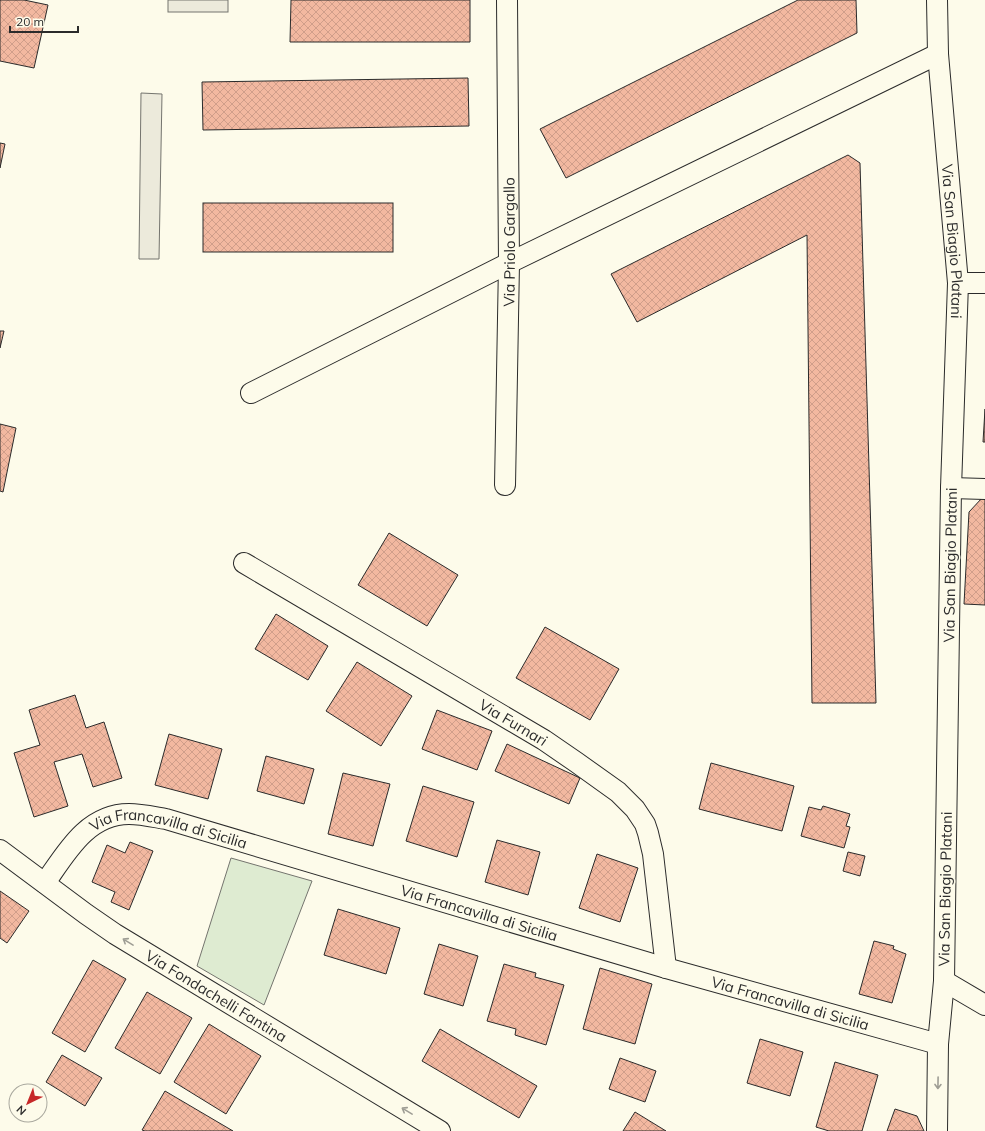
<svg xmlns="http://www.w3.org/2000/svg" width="985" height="1131" viewBox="0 0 985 1131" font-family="Mulish,sans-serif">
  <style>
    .grass { fill: #deebd1; stroke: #74746e }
    .parking { fill: #eceadb; stroke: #74746e }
    .building { fill: url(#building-cross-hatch); stroke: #2b2b2b }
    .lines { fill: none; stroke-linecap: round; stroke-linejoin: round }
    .minor-casing { stroke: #2b2b2b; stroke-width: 22 }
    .minor { stroke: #fdfbea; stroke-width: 20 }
    .oneway { stroke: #9e9d94 }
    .labels { text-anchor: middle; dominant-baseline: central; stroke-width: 3; stroke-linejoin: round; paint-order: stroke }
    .street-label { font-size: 15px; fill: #2b2b2b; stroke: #fdfbea }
  </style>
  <defs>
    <pattern id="building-cross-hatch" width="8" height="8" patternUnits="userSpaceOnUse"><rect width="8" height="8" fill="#f2b8a0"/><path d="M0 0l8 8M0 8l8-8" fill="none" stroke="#d09e8a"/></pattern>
  </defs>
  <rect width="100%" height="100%" fill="#fdfbea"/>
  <!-- grass -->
  <path class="grass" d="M 231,858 L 312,881 L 264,1005 L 197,966 Z"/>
  <!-- parking -->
  <g class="parking">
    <rect x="168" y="0" width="60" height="12"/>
    <path d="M 141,93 L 162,94 L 159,259 L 139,259 Z"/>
  </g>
  <!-- building -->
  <g class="building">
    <path d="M 0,0 L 24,0 L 48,5 L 34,68 L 0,61 Z"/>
    <path d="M 291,0 L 470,0 L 470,42 L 290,42 Z"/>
    <path d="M 798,0 L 856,0 L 857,33 L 566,178 L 540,129 Z"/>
    <path d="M 468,78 L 469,126 L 203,130 L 202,82 Z"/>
    <path d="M 0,143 L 5,144 L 0,168 Z"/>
    <path d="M 848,155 L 860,163 L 876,703 L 812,703 L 807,235 L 637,322 L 611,274 Z"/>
    <rect x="203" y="203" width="190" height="49"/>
    <path d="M 0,331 L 4,331 L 0,348 Z"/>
    <path d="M 985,409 L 985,442 L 983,442 Z"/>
    <path d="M 0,424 L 16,428 L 3,492 L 0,491 Z"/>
    <path d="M 982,498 L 985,498 L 985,605 L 964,604 L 969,512 Z"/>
    <path d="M 389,533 L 458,575 L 427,626 L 358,585 Z"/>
    <path d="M 276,614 L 328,646 L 308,680 L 255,649 Z"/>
    <path d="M 545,627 L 619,669 L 590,720 L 516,678 Z"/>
    <path d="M 357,662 L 412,696 L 381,746 L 326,711 Z"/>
    <path d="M 75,695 L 86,728 L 104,722 L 122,778 L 93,787 L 82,754 L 54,762 L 68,806 L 34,817 L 14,753 L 40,745 L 29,710 Z"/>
    <path d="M 437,710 L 492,731 L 477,770 L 422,749 Z"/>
    <path d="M 169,734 L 222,749 L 208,799 L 155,785 Z"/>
    <path d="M 507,744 L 580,778 L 569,804 L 495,771 Z"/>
    <path d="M 266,756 L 314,769 L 304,804 L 257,791 Z"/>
    <path d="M 711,763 L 794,786 L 782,831 L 699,809 Z"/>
    <path d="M 343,773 L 390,784 L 373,846 L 328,834 Z"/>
    <path d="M 423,786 L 474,802 L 457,857 L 406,841 Z"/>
    <path d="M 823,806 L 850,814 L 846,826 L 850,827 L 844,848 L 801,836 L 809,807 L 821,810 Z"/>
    <path d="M 497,840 L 540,852 L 528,895 L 485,882 Z"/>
    <path d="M 130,842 L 153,851 L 129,910 L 111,902 L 115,892 L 92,882 L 107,845 L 125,853 Z"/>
    <path d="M 848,852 L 865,856 L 860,876 L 843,871 Z"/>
    <path d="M 597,854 L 638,868 L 620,922 L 579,908 Z"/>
    <path d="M 0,891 L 29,911 L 7,943 L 0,938 Z"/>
    <path d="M 338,909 L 400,928 L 386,974 L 324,955 Z"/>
    <path d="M 874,941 L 894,946 L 893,949 L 906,954 L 892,1003 L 859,994 Z"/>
    <path d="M 439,944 L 478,956 L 463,1006 L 424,994 Z"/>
    <path d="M 93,960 L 126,979 L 85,1052 L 52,1033 Z"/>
    <path d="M 504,964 L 536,973 L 535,977 L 564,985 L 546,1045 L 515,1035 L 516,1029 L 487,1021 Z"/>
    <path d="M 600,968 L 652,984 L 635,1044 L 583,1029 Z"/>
    <path d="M 147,992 L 192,1018 L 160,1074 L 115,1048 Z"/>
    <path d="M 209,1024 L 261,1056 L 226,1114 L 174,1082 Z"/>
    <path d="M 440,1029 L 537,1086 L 519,1118 L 422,1061 Z"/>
    <path d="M 760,1039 L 803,1052 L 790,1096 L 747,1083 Z"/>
    <path d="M 62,1055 L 102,1078 L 85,1106 L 46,1082 Z"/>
    <path d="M 620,1058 L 656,1071 L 645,1102 L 609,1089 Z"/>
    <path d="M 835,1062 L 878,1075 L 862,1131 L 829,1131 L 816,1127 Z"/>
    <path d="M 165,1091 L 233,1131 L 145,1131 L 142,1130 Z"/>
    <path d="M 895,1109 L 917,1116 L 924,1131 L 887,1131 Z"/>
    <path d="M 635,1112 L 666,1131 L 623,1131 Z"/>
  </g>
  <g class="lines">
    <!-- minor casing -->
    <g class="minor-casing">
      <g id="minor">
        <path id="s1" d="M 937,0 L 938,54 L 958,283 L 951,488 L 944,981 L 938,1044 L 937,1131"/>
        <path d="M 958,283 L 985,283"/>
        <path d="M 251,393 L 509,263 L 938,54"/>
        <path id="s2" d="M 505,485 L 509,263 L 507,0"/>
        <path d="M 951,488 L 985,489"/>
        <path id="s3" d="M 244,563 L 544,740 L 576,762 L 618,792 L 635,809 L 645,824 L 648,833 L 653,854 L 666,968"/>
        <path id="s4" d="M 0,850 L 86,914 L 115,934 L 440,1131"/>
        <path id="s5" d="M 45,883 C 66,853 87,814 129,814 C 141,814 154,817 166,819 L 666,968 L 938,1044"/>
        <path d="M 944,981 L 985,1005"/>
      </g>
    </g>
    <!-- minor -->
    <use href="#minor" class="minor"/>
  </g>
  <!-- one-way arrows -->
  <defs><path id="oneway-shaft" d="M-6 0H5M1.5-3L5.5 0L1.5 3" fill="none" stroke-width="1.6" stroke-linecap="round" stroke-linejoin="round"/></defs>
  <g class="oneway">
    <use href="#oneway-shaft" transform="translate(128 942) rotate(-148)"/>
    <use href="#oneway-shaft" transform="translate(938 1083) rotate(91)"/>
    <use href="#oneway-shaft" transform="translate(407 1111) rotate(-149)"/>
  </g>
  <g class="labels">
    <!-- street labels -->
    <g class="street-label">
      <text stroke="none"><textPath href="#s2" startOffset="243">Via Priolo Gargallo</textPath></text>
      <text stroke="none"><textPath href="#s1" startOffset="242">Via San Biagio Platani</textPath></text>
      <text transform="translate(950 565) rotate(-89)">Via San Biagio Platani</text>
      <text stroke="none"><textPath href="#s3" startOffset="313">Via Furnari</textPath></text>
      <text stroke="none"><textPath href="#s5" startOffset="154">Via Francavilla di Sicilia</textPath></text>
      <text transform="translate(945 889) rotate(-89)">Via San Biagio Platani</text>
      <text stroke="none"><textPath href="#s5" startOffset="478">Via Francavilla di Sicilia</textPath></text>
      <text stroke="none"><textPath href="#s4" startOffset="261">Via Fondachelli Fantina</textPath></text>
      <text stroke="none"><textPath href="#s5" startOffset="802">Via Francavilla di Sicilia</textPath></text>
    </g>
  </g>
  <!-- north arrow -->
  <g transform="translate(28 1103) rotate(223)"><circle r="19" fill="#fdfbea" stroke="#a9a89e"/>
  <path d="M0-3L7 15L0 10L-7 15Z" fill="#c62828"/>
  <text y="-6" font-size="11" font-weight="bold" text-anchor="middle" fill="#2b2b2b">N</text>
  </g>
  <!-- scale -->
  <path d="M10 26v6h68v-6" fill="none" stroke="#2b2b2b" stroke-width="2"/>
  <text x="16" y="26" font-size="12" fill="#2b2b2b" stroke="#fdfbea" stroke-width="3" paint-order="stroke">20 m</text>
</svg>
